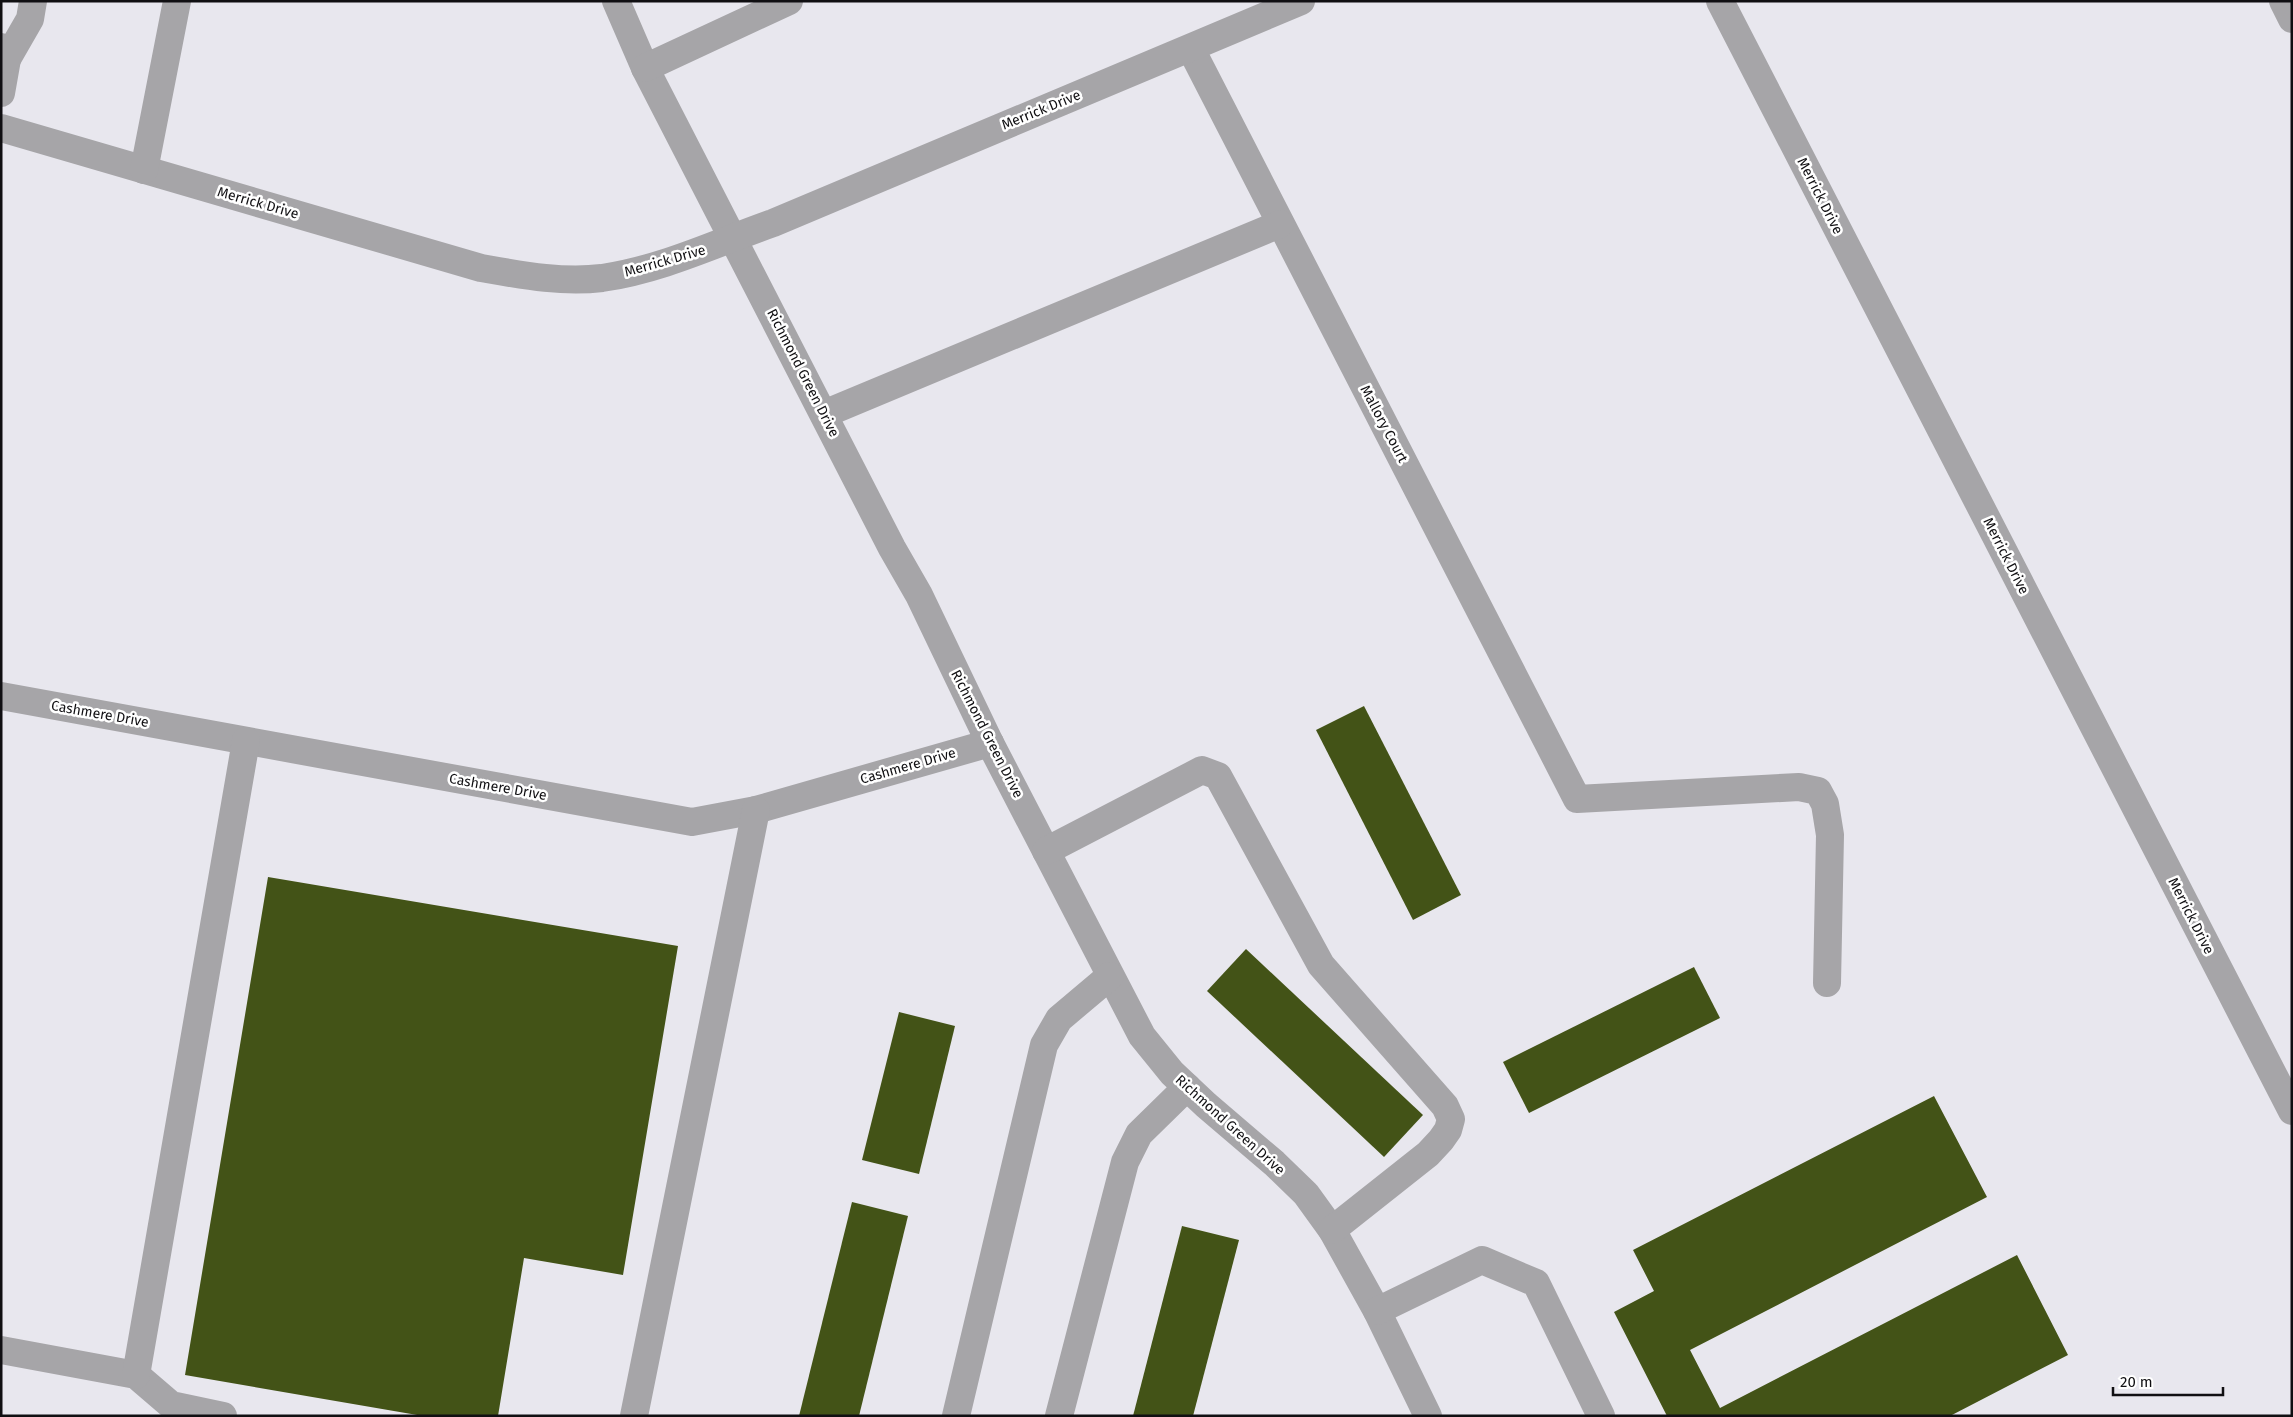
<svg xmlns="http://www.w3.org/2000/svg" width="2293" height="1417" viewBox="0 0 2293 1417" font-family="'Fira Sans',sans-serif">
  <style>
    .building { fill: #435317 }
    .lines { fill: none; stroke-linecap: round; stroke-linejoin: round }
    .minor { stroke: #a6a5a8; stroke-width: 28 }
    .labels { text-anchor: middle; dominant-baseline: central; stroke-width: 5; stroke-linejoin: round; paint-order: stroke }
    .street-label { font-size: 14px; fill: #100f12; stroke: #fff }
  </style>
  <rect width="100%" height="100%" fill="#e8e7ee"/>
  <!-- building -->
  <g class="building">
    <path d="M 1364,706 L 1461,895 L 1413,920 L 1316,730 Z"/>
    <path d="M 268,877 L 678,946 L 623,1275 L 524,1258 L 498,1416 L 423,1416 L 185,1375 Z"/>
    <path d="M 1246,949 L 1423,1115 L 1384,1157 L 1207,991 Z"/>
    <path d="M 1694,967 L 1720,1018 L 1529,1113 L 1503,1062 Z"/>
    <path d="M 899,1012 L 955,1026 L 919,1174 L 862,1160 Z"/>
    <path d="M 1934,1096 L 1987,1197 L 1690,1350 L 1720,1408 L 2017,1255 L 2068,1355 L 1950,1416 L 1667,1416 L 1614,1312 L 1654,1291 L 1633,1250 Z"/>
    <path d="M 852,1202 L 908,1216 L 859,1416 L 799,1416 Z"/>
    <path d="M 1182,1226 L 1239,1240 L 1193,1416 L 1133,1416 Z"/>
  </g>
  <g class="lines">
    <!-- minor -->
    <g class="minor">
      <path d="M 616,1 L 645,68 L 892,548 L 919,595 L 990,743 L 1142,1036 L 1172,1073 L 1206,1105 L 1274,1163 L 1306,1194 L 1332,1230 L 1377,1311 L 1428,1416"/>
      <path d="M 1720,1 L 2292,1111"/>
      <path d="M 2283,1 L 2292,19"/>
      <path d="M 1,47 L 7,59 L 1,93"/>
      <path d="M 1191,49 L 1577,799 L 1799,787 L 1818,791 L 1825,804 L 1830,835 L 1827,983"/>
      <path d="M 7,59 L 30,19 L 33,1"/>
      <path d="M 645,68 L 789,1"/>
      <path d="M 1,128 L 481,268 C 521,275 562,283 602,278 C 663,269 716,243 773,223 L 1301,1"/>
      <path d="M 144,170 L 177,1"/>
      <path d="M 824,414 L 1280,224"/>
      <path d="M 1,696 L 692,822 L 756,810 L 990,743"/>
      <path d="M 1046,851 L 1202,770 L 1218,776 L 1321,965 L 1445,1106 L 1451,1119 L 1448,1130 L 1441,1140 L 1428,1154 L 1332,1230"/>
      <path d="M 1377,1311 L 1482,1260 L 1536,1283 L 1601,1416"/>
      <path d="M 1,1350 L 136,1375 L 171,1405 L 223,1416"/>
      <path d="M 136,1375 L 246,741"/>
      <path d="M 634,1416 L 756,810"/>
      <path d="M 956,1416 L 1044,1045 L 1059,1019 L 1110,976"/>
      <path d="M 1059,1416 L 1125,1162 L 1139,1134 L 1187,1087"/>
    </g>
  </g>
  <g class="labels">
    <!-- street labels -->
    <g class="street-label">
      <text transform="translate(1041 110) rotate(-22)">Merrick Drive</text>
      <text transform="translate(1820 196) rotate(63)">Merrick Drive</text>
      <text transform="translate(258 203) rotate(16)">Merrick Drive</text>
      <text transform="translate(665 261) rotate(-16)">Merrick Drive</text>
      <text transform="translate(803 373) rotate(63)">Richmond Green Drive</text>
      <text transform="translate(1384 424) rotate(62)">Mallory Court</text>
      <text transform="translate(2006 556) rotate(63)">Merrick Drive</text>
      <text transform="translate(100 714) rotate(10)">Cashmere Drive</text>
      <text transform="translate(987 734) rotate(63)">Richmond Green Drive</text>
      <text transform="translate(908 766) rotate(-16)">Cashmere Drive</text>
      <text transform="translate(498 787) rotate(10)">Cashmere Drive</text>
      <text transform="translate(2191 916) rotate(63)">Merrick Drive</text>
      <text transform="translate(1230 1125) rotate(42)">Richmond Green Drive</text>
    </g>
  </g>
  <!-- border -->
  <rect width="2293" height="1417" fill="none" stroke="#100f12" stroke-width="5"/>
  <!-- scale -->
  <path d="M2113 1387v8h110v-8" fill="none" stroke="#100f12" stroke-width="2.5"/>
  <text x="2120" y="1387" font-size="15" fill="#100f12" stroke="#ffffff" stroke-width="4" paint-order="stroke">20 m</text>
</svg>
